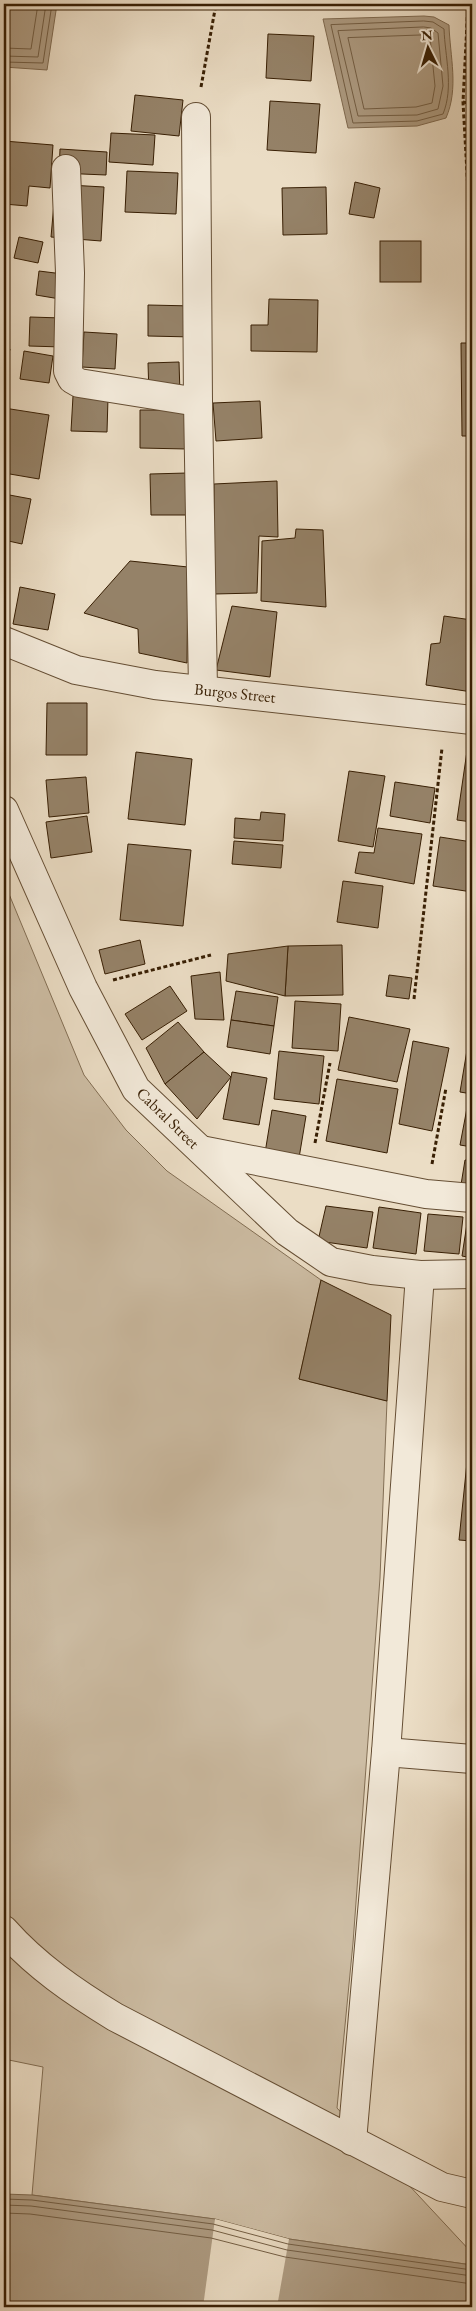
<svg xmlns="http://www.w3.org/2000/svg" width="476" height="2311" viewBox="0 0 476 2311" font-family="'EB Garamond',serif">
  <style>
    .green { fill: #cdbda4; stroke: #826e54 }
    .water { fill: #ae9c83; stroke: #7f6a50 }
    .pier { fill: #ebddc5 }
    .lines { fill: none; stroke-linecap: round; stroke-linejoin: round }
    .shore { stroke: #735e44; stroke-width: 1 }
    .building { fill: #958268; stroke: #381f04 }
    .minor-casing { stroke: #654e34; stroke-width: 30 }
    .path { stroke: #381f04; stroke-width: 3; stroke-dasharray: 4 2.5; stroke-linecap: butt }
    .minor { stroke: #f2e9d9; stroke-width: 28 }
    .labels { text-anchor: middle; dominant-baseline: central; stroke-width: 5; stroke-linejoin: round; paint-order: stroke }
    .street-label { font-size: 16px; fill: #381f04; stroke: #f2e9d9 }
  </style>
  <rect width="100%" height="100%" fill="#ebddc5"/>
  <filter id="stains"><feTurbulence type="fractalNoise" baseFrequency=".004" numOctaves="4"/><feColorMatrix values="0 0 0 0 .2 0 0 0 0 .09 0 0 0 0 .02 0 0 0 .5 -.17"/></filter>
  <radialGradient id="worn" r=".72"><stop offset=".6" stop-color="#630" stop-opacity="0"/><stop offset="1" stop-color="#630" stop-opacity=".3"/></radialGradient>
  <!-- green -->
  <path class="green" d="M 4,882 L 84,1075 L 126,1130 L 167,1171 L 321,1280 L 299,1379 L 387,1401 L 380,1578 L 353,1943 L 337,2108 L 472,2253 L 472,2265 L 289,2239 L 214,2219 L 32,2195 L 43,2067 L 4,2059 Z"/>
  <!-- water -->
  <g class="water">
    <path d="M 4,4 L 57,4 L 47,70 L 4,67 Z"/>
    <path d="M 424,16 L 434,17 L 449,25 C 450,57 459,88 446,118 L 417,126 L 348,128 L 323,19 Z"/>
    <path d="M 4,2194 L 32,2195 L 215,2219 L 289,2239 L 472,2265 L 472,2307 L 4,2307 Z"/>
  </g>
  <!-- pier -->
  <path class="pier" d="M 215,2219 L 289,2239 L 277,2307 L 203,2307 Z"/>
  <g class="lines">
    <!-- shore -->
    <g class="shore">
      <path d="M 424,21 L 433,22 L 444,29 C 445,57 454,87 443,114 L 417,121 L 353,123 L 331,25 Z"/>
      <path d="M 424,27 L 431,28 L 438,33 L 443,86 L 438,109 L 417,115 L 358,116 L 338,31 Z"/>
      <path d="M 423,35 L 430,37 L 435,86 L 432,103 L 416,107 L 364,109 L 348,38 Z"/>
      <path d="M 4,48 L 31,49 L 38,4"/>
      <path d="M 4,56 L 38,57 L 46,4"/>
      <path d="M 4,62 L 43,63 L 52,4"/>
      <path d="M 4,2199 L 32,2200 L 213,2224 L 288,2244 L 472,2270"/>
      <path d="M 4,2205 L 31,2206 L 212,2230 L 287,2250 L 472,2276"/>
      <path d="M 4,2213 L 30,2214 L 211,2238 L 285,2257 L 472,2284"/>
    </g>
  </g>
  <!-- building -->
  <g class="building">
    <path d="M 268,34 L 314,36 L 311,81 L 266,78 Z"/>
    <path d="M 135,95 L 183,100 L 179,136 L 131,131 Z"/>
    <path d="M 270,101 L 320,104 L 316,153 L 267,150 Z"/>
    <path d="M 111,133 L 155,135 L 153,165 L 109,162 Z"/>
    <path d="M 4,141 L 53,145 L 50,188 L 29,186 L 27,206 L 4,204 Z"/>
    <path d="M 60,149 L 107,152 L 106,175 L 59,173 Z"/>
    <path d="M 127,171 L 178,173 L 176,214 L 125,212 Z"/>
    <path d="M 355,182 L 380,188 L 374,218 L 349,214 Z"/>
    <path d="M 69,185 L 104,187 L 101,241 L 51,237 L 54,203 Z"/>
    <path d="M 326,187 L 327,234 L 283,235 L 282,188 Z"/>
    <path d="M 19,237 L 43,242 L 38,263 L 14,258 Z"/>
    <rect x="380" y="241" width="41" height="41"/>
    <path d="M 39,271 L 63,274 L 60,299 L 36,295 Z"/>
    <path d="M 269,299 L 318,300 L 317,352 L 251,351 L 251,325 L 268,325 Z"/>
    <path d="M 148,305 L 194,306 L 193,337 L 148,336 Z"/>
    <path d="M 30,317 L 62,318 L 62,347 L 29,346 Z"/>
    <path d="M 84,332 L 117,334 L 115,369 L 82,367 Z"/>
    <path d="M 461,343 L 472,343 L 472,436 L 462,436 Z"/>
    <path d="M 4,347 L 10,349 L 4,376 Z"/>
    <path d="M 24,351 L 53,356 L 49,383 L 20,379 Z"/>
    <path d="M 179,362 L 180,394 L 149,395 L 148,363 Z"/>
    <path d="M 73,396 L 108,398 L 107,432 L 71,431 Z"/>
    <path d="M 260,401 L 262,438 L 216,441 L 213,403 Z"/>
    <path d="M 4,408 L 49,415 L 39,479 L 4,473 Z"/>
    <path d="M 140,410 L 187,410 L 187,449 L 140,448 Z"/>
    <path d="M 187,473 L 188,515 L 151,515 L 150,474 Z"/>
    <path d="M 277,481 L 278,537 L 259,536 L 257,593 L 214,594 L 214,484 Z"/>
    <path d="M 4,494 L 31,499 L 22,544 L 4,540 Z"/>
    <path d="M 296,529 L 323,530 L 326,607 L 261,601 L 262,541 L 295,538 Z"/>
    <path d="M 4,556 L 9,558 L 4,581 Z"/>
    <path d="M 130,561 L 188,567 L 187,663 L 139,653 L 138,629 L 84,613 Z"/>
    <path d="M 20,587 L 55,594 L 48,630 L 13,624 Z"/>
    <path d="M 232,606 L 277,612 L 270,677 L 216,670 Z"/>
    <path d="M 444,616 L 472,620 L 472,692 L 426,685 L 431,644 L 440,643 Z"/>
    <path d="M 47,703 L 87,703 L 87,755 L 46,755 Z"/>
    <path d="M 467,751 L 472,752 L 472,822 L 457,820 Z"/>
    <path d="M 136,752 L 192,759 L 185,825 L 128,819 Z"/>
    <path d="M 349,771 L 385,776 L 373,847 L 338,841 Z"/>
    <path d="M 86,777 L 89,813 L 49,817 L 46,780 Z"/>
    <path d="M 395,782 L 435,788 L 430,823 L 390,816 Z"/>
    <path d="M 261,812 L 285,814 L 283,841 L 234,838 L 235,818 L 260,820 Z"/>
    <path d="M 87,816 L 92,852 L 51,858 L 46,822 Z"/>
    <path d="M 378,828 L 422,834 L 414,884 L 355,873 L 359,852 L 374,853 Z"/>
    <path d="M 440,837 L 472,842 L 472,892 L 433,886 Z"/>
    <path d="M 234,841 L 283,845 L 281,868 L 232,864 Z"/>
    <path d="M 128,844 L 191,850 L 183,926 L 120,920 Z"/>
    <path d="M 343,881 L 383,886 L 378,928 L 337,922 Z"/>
    <path d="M 140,940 L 145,964 L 105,974 L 99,950 Z"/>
    <path d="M 342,945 L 343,995 L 285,996 L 288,946 Z"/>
    <path d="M 288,946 L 285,996 L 226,981 L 228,954 Z"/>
    <path d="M 220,972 L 224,1020 L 195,1019 L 191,976 Z"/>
    <path d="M 389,975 L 412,978 L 409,999 L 386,996 Z"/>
    <path d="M 170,986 L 187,1011 L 142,1040 L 125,1014 Z"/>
    <path d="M 236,991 L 278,997 L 274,1026 L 231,1020 Z"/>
    <path d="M 295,1001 L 341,1004 L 338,1051 L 292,1048 Z"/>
    <path d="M 349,1017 L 410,1029 L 397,1082 L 338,1070 Z"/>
    <path d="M 231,1020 L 274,1026 L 270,1054 L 227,1047 Z"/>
    <path d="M 178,1022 L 204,1052 L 165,1084 L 146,1048 Z"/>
    <path d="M 413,1041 L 449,1048 L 432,1131 L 399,1124 Z"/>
    <path d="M 468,1044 L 472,1045 L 472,1094 L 460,1092 Z"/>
    <path d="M 279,1051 L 324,1056 L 319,1104 L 274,1099 Z"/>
    <path d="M 204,1052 L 231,1077 L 197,1119 L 165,1084 Z"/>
    <path d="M 232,1072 L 267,1078 L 259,1125 L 223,1119 Z"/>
    <path d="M 337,1079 L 398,1089 L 387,1153 L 326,1141 Z"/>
    <path d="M 467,1108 L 472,1109 L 472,1147 L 460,1145 Z"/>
    <path d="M 272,1110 L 306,1116 L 299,1158 L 265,1153 Z"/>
    <path d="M 465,1160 L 472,1161 L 472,1193 L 460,1191 Z"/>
    <path d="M 326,1206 L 373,1212 L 367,1248 L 318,1241 Z"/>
    <path d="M 379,1207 L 421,1213 L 416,1254 L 373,1248 Z"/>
    <path d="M 428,1214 L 463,1217 L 459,1254 L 424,1251 Z"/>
    <path d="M 468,1217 L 472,1218 L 472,1258 L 462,1256 Z"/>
    <path d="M 321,1280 L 391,1315 L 387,1401 L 299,1379 Z"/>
    <path d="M 472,1414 L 472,1541 L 459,1540 Z"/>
  </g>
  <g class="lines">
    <!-- minor casing -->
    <g class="minor-casing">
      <g id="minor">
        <path d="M 196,117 L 198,402 L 203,689"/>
        <path d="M 66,169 L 70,273 L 68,371 L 72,379 L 79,383 L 198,402"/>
        <path d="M 4,641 L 76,670 L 155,685 L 472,720"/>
        <path d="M 4,810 L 83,988 L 136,1089 L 287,1232 L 331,1262 L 372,1270 L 420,1275 L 472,1274"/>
        <path d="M 201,1150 L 426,1194 L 472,1198"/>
        <path d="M 386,1752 L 472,1759"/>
        <path d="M 4,1930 C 36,1966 74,1992 115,2017 L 442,2187 L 472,2194"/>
        <path d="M 352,2141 L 386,1752 L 420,1275"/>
      </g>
    </g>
    <!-- path -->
    <g class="path">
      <path d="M 468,4 L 463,102 L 472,261"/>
      <path d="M 201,87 L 216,4"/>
      <path d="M 463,102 L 472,104"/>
      <path d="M 113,980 L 211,955"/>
      <path d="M 414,999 L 442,748"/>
      <path d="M 315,1143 L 330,1063"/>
      <path d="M 432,1164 L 446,1088"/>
    </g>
    <!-- minor -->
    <use href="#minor" class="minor"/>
  </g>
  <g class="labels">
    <!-- street labels -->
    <g class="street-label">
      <text transform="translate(235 693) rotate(6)">Burgos Street</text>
      <text transform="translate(168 1118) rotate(44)">Cabral Street</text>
    </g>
  </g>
  <!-- margin -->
  <rect width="476" height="2311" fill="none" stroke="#ebddc5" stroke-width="20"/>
  <rect x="5" y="5" width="466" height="2301" fill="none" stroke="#381f04" stroke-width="2.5"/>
  <rect x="10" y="10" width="456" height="2291" fill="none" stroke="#381f04"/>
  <!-- north arrow -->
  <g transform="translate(428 48) rotate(355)" stroke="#f2e9d9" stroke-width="4" paint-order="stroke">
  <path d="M0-4L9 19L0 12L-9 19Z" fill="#381f04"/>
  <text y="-8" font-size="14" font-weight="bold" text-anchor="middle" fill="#381f04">N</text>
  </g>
  <rect width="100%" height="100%" filter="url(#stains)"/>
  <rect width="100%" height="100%" fill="url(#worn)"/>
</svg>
